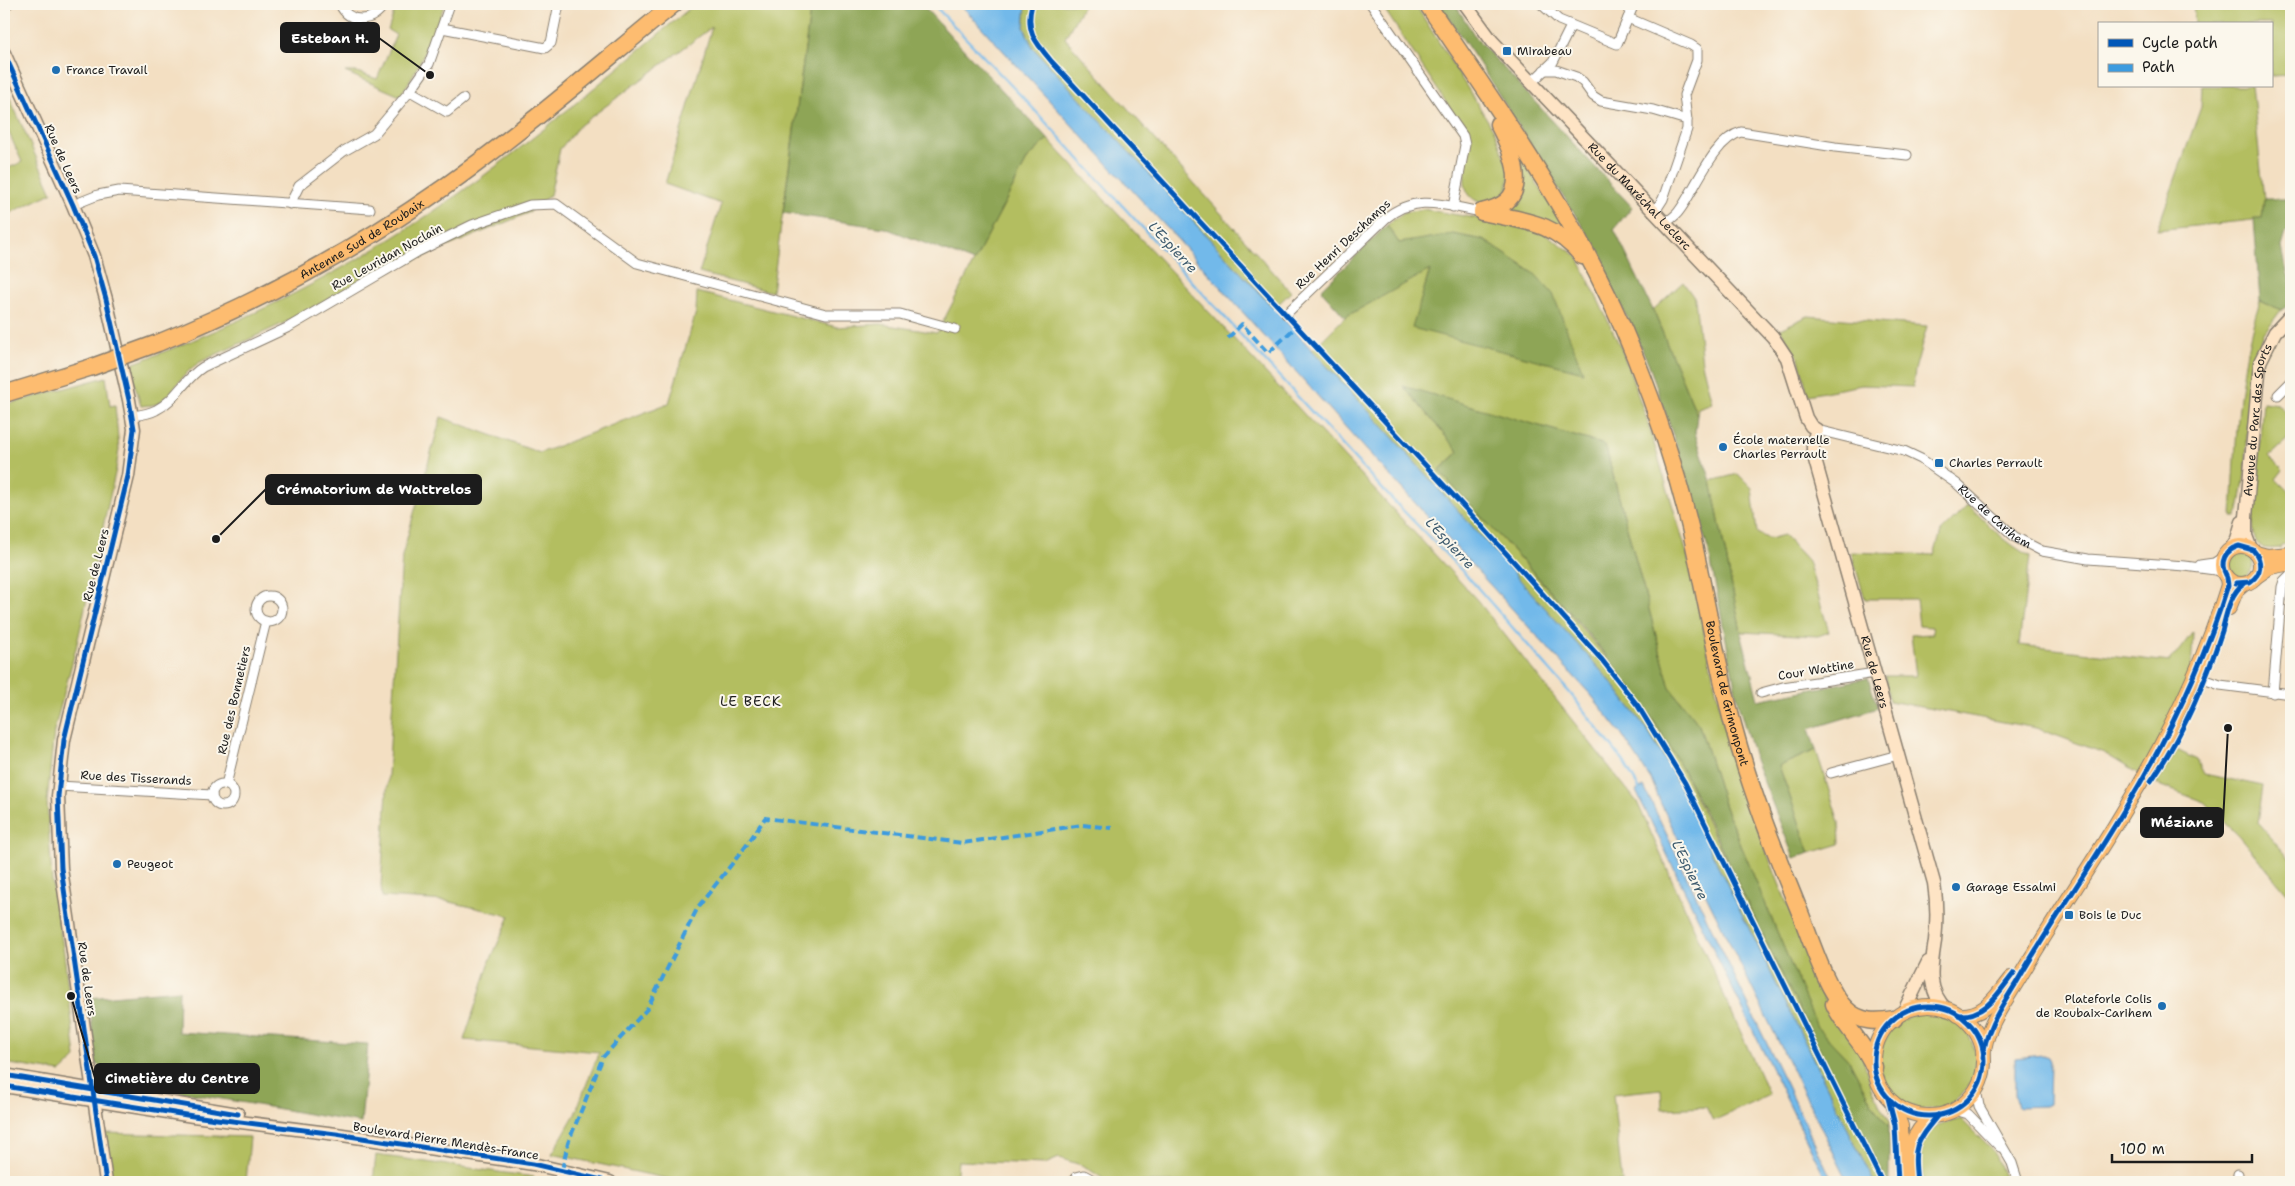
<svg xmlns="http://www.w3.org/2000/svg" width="2295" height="1186" viewBox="0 0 2295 1186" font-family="'Shantell Sans',sans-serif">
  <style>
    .green { fill: #b3be60; stroke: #686d3e }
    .forest { fill: #8ea556; stroke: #556039 }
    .water { fill: #72b9ea; stroke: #476a83 }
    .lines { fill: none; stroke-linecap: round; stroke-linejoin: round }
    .stream { stroke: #72b9ea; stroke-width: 2.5 }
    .street-casing { stroke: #887e6f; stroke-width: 11 }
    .secondary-casing { stroke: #887e6f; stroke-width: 15 }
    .primary-casing { stroke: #887e6f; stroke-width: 16 }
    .highway-casing { stroke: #887e6f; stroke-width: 19 }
    .street { stroke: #fff; stroke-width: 9 }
    .secondary { stroke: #fee4c5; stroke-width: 12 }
    .primary { stroke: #fdbc6f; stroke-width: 14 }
    .highway { stroke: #fdbc6f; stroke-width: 16 }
    .highway-bridge-casing { stroke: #887e6f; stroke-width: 19; stroke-linecap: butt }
    .highway-bridge { stroke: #fdbc6f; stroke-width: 16 }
    .quiet { stroke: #3c9bdf; stroke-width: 4; stroke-dasharray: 8 4; stroke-linecap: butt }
    .cycleway-casing { stroke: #fbf7ec; stroke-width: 8 }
    .cycleway { stroke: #0057b8; stroke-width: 5 }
    .poi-dot { fill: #1f6fb2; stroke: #fbf7ec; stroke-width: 2 }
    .labels { text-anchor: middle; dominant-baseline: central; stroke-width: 4; stroke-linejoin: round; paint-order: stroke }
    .poi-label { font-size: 12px; fill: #1c1c1c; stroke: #fbf7ec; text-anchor: start }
    .street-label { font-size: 12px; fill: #1c1c1c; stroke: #fbf7ec }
    .water-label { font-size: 14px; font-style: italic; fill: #3e5b6e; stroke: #fbf7ec }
    .neighbourhood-label { font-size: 14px; letter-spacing: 1px; fill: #1c1c1c; stroke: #fbf7ec }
    .leader { fill: none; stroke: #1c1c1c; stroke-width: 2 }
    .callout-dot { fill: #1c1c1c; stroke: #fbf7ec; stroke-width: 2 }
    .callout { fill: #1c1c1c; stroke: #1c1c1c; stroke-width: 2 }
    .callout-label { font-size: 14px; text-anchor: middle; font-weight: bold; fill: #fff }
  </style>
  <rect width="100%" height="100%" fill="#fbf7ec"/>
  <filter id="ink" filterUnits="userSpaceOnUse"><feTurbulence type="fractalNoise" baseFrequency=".02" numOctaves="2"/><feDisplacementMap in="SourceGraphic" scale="10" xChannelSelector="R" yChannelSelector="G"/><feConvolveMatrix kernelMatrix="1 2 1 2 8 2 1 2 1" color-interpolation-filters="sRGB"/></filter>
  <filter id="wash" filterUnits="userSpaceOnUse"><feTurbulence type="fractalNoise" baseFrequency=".0096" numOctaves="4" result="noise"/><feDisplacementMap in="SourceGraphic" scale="20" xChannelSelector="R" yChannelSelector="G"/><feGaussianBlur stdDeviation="1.12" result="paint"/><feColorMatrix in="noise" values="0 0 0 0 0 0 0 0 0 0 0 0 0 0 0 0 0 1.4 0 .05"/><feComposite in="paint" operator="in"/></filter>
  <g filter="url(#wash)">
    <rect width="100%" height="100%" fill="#f3dfc2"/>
    <!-- green -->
    <g class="green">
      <path d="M 349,4 L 374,4 C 367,13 357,12 349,4 Z"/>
      <path d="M 397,4 L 445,4 C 432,36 420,67 400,96 L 345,72 L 357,72 L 377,79 L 396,35 L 388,30 Z"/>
      <path d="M 695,4 L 811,4 L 772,292 L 699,273 L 721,204 L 665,184 L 712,27 L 579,126 L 560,149 L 550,195 L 528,213 L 348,288 L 297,317 L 200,362 C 182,373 175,392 160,402 C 155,406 148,405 141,406 L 129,365 C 242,324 352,269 450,200 C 536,140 614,70 695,4 Z"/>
      <path d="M 1026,4 L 1084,4 L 1065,38 L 1291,292 L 1274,308 L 1089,111 L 1033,48 L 1024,27 Z"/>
      <path d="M 1381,4 L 1415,4 L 1495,132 L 1510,174 L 1506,192 L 1490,205 C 1447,198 1474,160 1465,131 Z"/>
      <path d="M 2193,4 L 2291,4 L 2291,75 L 2271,76 L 2271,24 L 2195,24 Z"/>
      <path d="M 4,85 L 52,193 L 4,216 L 4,170 L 22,162 L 4,122 Z"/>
      <path d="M 2202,86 L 2252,86 L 2264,199 L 2262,219 L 2157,230 L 2201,107 Z"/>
      <path d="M 1048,139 L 1478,601 L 1637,802 L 1769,1095 L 1713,1121 L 1706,1107 L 1662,1109 L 1661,1089 L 1613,1094 L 1622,1182 L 1108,1182 L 1084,1166 L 1059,1158 L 1045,1164 L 958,1161 L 956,1182 L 683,1182 L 552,1154 L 575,1114 L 599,1052 L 464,1040 L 490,961 L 510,916 L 446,901 L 382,897 L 381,885 L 402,556 L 441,417 L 540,453 L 669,403 L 696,312 L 697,292 L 837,327 L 881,324 L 937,333 L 1028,158 Z"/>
      <path d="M 1517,152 L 1564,226 L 1562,228 L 1504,208 Z"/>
      <path d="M 1423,209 L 1539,229 L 1577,256 L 1621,348 L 1647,420 L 1687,554 L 1727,740 L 1751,812 L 1826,1003 L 1862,1053 L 1871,1088 L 1889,1120 L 1889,1127 L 1871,1102 L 1850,1062 L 1817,1028 L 1725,807 L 1699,725 L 1670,688 L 1605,445 L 1404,387 L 1459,452 L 1439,470 L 1556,598 L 1606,657 L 1656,725 L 1677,759 L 1772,955 L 1887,1182 L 1874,1182 L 1676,781 L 1645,727 L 1612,683 L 1312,350 L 1345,317 L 1430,269 L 1413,328 L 1535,274 L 1484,240 L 1399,243 L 1387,225 L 1404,212 Z"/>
      <path d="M 1683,282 L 1695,299 L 1702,363 L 1712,403 L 1698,408 L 1697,415 L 1653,310 Z"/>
      <path d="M 2260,301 L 2281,310 L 2264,333 L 2255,359 L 2248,408 L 2246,468 L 2239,512 L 2236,517 L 2232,517 C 2236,444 2237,371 2260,301 Z"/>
      <path d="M 1808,316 L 1927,326 L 1915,370 L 1913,387 L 1862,385 L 1808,395 L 1799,359 L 1780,329 Z"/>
      <path d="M 106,377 L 110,406 L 115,405 L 119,449 L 116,469 L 76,648 L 54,731 L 47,802 L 52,881 L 64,953 L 76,1058 L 61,1072 L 4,1063 L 4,405 Z"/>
      <path d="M 2263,402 L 2277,404 L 2287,413 L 2291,412 L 2291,436 L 2269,456 L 2283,470 L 2276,479 L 2291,494 L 2291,543 L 2281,545 L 2280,548 C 2255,551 2254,544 2253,521 Z"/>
      <path d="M 1738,474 L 1752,488 L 1757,533 L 1769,539 L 1784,535 L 1808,561 L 1829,632 L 1818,636 L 1741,632 L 1711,481 Z"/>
      <path d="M 1968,505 C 1988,524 2006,544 2030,556 L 2019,645 L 2170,662 L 2193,632 L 2191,676 L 2142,776 L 2104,753 L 2036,728 L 1889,701 L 1885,676 L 1916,676 L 1911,635 L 1933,634 L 1932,627 L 1919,626 L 1916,599 L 1865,599 L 1851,552 L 1934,555 L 1941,532 Z"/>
      <circle cx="2241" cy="565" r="12"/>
      <path d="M 1816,750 L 1839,822 L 1840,844 L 1810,853 L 1779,766 Z"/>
      <path d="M 2177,750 L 2197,760 L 2204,774 L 2263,786 L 2258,823 L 2291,860 L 2291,898 L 2239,836 L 2204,802 L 2156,784 Z"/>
      <circle cx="1928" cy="1061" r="48"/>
      <path d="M 1961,1119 L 1994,1152 L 2006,1182 L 1923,1182 L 1920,1145 L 1926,1133 L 1938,1125 Z"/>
      <path d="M 103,1133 L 250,1137 L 246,1182 L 111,1182 Z"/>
      <path d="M 376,1155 L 534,1177 L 538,1182 L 373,1182 Z"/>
    </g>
    <!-- forest -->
    <g class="forest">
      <path d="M 811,4 L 921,4 L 1048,139 L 1028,158 L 974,262 L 885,228 L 783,213 Z"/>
      <path d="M 1439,4 L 1455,4 L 1476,38 L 1632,207 L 1614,229 L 1653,310 L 1697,415 L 1695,433 L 1711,481 L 1741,632 L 1758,700 L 1868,678 L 1878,708 L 1809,729 L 1816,750 L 1779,766 L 1810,853 L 1794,858 L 1754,757 L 1739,707 L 1709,552 L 1676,444 L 1648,362 L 1586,232 L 1477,60 Z"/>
      <path d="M 2264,199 L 2291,199 L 2291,231 L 2286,233 L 2282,247 L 2287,273 L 2291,279 L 2291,305 L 2281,310 L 2260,301 L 2254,219 L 2262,219 Z"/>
      <path d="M 1387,225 L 1399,243 L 1453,234 L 1484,240 L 1535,274 L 1553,294 L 1583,372 L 1412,328 L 1430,270 L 1345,317 L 1321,290 Z"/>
      <path d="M 1403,386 L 1605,445 L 1670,688 L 1699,725 L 1725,807 L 1817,1027 L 1850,1062 L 1871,1102 L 1889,1127 L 1889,1182 L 1887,1182 C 1844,1097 1800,1013 1759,927 C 1726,860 1697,789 1657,726 C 1597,632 1513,553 1439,471 L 1459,452 Z"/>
      <path d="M 179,990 L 178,1032 L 368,1044 L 361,1123 L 112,1080 L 96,1063 L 89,998 Z"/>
    </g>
    <!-- water -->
    <g class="water">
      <path d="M 960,4 L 1026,4 L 1024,27 L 1033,48 L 1386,430 L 1612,683 L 1645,727 L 1670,768 L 1874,1182 L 1848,1182 L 1661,804 L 1652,781 L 1621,733 L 1591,695 L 1350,432 L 1180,242 Z"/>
      <path d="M 1644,787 L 1833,1182 L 1827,1182 L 1636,791 Z"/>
      <path d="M 2043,1055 L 2048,1057 L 2050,1061 L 2049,1104 L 2045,1106 L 2018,1107 L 2015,1094 L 2015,1058 Z"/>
    </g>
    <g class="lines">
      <!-- stream -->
      <path class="stream" d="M 933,4 L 1029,104 L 1388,495 L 1469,578 L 1570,693 L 1624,762 L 1641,792"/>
    </g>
  </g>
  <g filter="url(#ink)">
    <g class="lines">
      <!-- street casing -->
      <g class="street-casing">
        <g id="street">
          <path d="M 340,4 C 349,25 374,23 384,4"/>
          <path d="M 1371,4 L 1463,136 L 1465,145 L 1453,207"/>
          <path d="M 1541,4 L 1559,20 L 1617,44 L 1634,4"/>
          <path d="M 4,6 L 8,4"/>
          <path d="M 1628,18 L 1691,45 L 1697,49 L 1697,60 L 1684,95 L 1687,120"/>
          <path d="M 442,28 L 545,48 L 551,43 L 559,4"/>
          <path d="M 1544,70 L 1556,70 L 1576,77 L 1583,82 L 1593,96 L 1601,101 L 1653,110 L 1687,120 L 1687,129 L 1663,199 L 1654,213"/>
          <path d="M 1531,83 L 1553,62 L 1571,26"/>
          <path d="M 410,91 L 447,112 L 463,99"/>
          <path d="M 290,204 L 299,186 L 344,151 L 374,134 L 410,91 L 429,64 L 450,4"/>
          <path d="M 73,205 L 98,195 L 119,191 L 370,209"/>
          <path d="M 1664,224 C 1669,220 1676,216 1679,211 C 1695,190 1714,139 1741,132 L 1835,147 L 1907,155"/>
          <path d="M 1286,314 L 1386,218 C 1416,193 1446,206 1482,212"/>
          <path d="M 2278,395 L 2291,382"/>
          <path d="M 132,416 C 140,415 149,414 156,410 C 175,401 185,378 203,367 L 289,327 L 417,252 L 472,225 L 530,205 L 556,204 L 637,263 L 826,314 L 900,314 L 955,329"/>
          <path id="s1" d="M 1817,430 L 1904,451 L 1921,459 L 1957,484 L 2015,537 L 2042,551 L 2088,559 L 2185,566 L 2215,570 L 2226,575"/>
          <path d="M 2200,565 L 2214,563 L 2225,556"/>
          <circle cx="269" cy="609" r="13"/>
          <path d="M 2195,676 L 2220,685 L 2291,694"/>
          <path d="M 1761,693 L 1783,687 L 1875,673"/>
          <path d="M 2273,693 L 2282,587 L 2284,581 L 2291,574"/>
          <path d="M 1831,773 L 1898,755"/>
          <circle cx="223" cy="795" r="11"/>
          <path d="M 226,785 L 266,621"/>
          <path d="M 59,786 L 212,795"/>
          <path d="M 1976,1089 L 1979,1106 L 2012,1163 L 2018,1182"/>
          <path d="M 1955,1110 L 1968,1114 L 2000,1147"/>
          <path d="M 558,1182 L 562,1170"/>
          <path d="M 1072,1182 L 1076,1177 L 1084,1175 L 1097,1182"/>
          <path d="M 2237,1182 L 2238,1174"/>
        </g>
      </g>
      <!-- secondary casing -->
      <g class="secondary-casing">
        <g id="secondary">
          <path id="s2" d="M 1465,4 L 1492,41 L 1773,337 L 1787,358 L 1806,418 L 1811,426 L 1817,430 L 1813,441 L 1813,453 L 1934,883 C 1937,902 1937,922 1935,941 C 1931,967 1926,990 1947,1010"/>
          <path d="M 4,53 L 73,205 L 94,256 L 106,299 L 129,400 L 134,429 L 128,476 L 64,740 L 58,796 L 61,868 L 106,1182"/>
          <path id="s3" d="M 2251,549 L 2246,536 L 2246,517 L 2260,362 L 2275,332 L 2291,315"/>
          <path d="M 2230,550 L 2237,539 L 2242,522"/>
          <path d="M 1903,1013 L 1928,962"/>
          <path d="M 4,1075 L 238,1114"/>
          <path d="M 4,1086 L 193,1116 L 336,1134 L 533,1164 L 610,1182"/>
        </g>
      </g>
      <!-- primary casing -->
      <g class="primary-casing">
        <g id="primary">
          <circle cx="2241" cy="565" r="19"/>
          <path d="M 2256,553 L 2267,556 L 2291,554"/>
          <path d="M 2257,576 L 2270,567 L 2291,563"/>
          <path d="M 2229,608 L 2236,591 L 2244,584"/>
          <circle cx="1929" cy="1061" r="55"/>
          <path d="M 1958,1015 C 1985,1017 1995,997 2011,978"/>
          <path d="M 1983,1058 C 1985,1028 2003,1005 2018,980 C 2051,923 2089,869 2123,812 C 2167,740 2203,666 2228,585 L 2227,578"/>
          <path d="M 1892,1102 L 1901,1126 L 1903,1182"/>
          <path d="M 1912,1179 C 1908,1151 1910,1134 1933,1116"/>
        </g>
      </g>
      <!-- highway casing -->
      <g class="highway-casing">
        <g id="highway">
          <path id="s4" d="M 1427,4 C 1504,117 1584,228 1635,357 C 1657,412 1676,469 1690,527 C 1705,593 1716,660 1733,725 C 1750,789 1774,849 1799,910 C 1810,937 1826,990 1846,1009 C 1860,1023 1877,1022 1894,1019"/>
          <path d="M 1482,212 C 1490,210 1500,207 1507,201 C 1527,183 1508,143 1498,124"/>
          <path d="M 1482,212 C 1523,221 1553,221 1582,256"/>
          <path id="s5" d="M 158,343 C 259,302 355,250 443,188 C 524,131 598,66 674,4"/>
          <path d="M 4,394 L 92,367"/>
          <path d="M 1834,1004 C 1844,1027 1865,1044 1874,1067"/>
        </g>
      </g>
      <!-- street -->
      <use href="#street" class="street"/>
      <!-- secondary -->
      <use href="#secondary" class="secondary"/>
      <!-- primary -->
      <use href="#primary" class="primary"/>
      <!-- highway -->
      <use href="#highway" class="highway"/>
      <!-- highway-bridge casing -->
      <g class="highway-bridge-casing">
        <path id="highway-bridge" d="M 92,367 L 158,343"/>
      </g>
      <!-- highway-bridge -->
      <use href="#highway-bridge" class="highway-bridge"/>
      <!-- quiet -->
      <g class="quiet">
        <path d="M 1228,338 L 1242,324 L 1268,353 L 1298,325"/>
        <path d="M 562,1170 L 568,1143 L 603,1057 L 647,1009 L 698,907 L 746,846 L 765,818 L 963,843 L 1082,825 L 1112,828"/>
      </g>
      <!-- cycleway casing -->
      <g class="cycleway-casing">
        <g id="cycleway">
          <path d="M 1032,4 C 1025,31 1035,42 1052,62 L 1478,522 L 1602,660 L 1638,706 L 1685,783 L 1882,1182"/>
          <path d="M 4,53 L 73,205 L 94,256 L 106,299 L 129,400 L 134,429 L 128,476 L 64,740 L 58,796 L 61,868 L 106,1182"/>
          <path d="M 2226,575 C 2219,562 2225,550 2239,546 L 2253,550 C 2263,561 2262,574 2250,582 L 2236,583"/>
          <path d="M 2151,781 C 2182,736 2205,684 2222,631 C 2226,616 2230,592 2244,584"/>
          <circle cx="1929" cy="1061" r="55"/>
          <path d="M 1958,1015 C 1986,1017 1998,993 2014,973"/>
          <path d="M 1983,1058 C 1985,1028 2003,1005 2018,980 C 2051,923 2089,869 2123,812 C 2167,740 2203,666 2228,585 L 2227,578"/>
          <path d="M 4,1075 L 238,1114"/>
          <path d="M 4,1086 L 193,1116 L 336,1134 L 533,1164 L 610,1182"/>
          <path d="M 1888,1098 L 1895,1125 L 1898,1182"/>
          <path d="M 1917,1182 C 1913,1145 1915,1143 1938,1115"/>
        </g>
      </g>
      <!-- cycleway -->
      <use href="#cycleway" class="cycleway"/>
    </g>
  </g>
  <!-- markers -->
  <g class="poi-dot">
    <rect x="1502" y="46" width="10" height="10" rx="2.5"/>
    <circle cx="56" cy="70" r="5"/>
    <circle cx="1723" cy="447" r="5"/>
    <rect x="1934" y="458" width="10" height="10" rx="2.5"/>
    <circle cx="117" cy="864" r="5"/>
    <circle cx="1956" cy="887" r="5"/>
    <rect x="2064" y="910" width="10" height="10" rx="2.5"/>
    <circle cx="2162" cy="1006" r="5"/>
  </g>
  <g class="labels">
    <!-- poi labels -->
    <g class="poi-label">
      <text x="1517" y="51">Mirabeau</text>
      <text x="66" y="70">France Travail</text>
      <text x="1733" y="440">École maternelle<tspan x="1733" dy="14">Charles Perrault</tspan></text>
      <text x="1949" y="463">Charles Perrault</text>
      <text x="127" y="864">Peugeot</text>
      <text x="1966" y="887">Garage Essalmi</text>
      <text x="2079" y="915">Bois le Duc</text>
      <text x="2152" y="999" text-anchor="end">Plateforle Colis<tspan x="2152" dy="14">de Roubaix-Carihem</tspan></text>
    </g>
    <!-- street labels -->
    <g class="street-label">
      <text transform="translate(63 159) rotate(66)">Rue de Leers</text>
      <text stroke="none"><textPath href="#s2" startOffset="260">Rue du Maréchal Leclerc</textPath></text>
      <text stroke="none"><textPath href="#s5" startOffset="229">Antenne Sud de Roubaix</textPath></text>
      <text transform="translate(1343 244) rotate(-43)">Rue Henri Deschamps</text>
      <text transform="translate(387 257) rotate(-29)">Rue Leuridan Noclain</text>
      <text stroke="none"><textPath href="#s3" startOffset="131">Avenue du Parc des Sports</textPath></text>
      <text stroke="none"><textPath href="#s1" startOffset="202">Rue de Carihem</textPath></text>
      <text transform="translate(96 565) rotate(-76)">Rue de Leers</text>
      <text transform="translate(1816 670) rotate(-9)">Cour Wattine</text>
      <text stroke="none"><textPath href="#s2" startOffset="810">Rue de Leers</textPath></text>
      <text stroke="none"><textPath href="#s4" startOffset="760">Boulevard de Grimonpont</textPath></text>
      <text transform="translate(234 700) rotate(-77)">Rue des Bonnetiers</text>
      <text transform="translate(136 778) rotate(3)">Rue des Tisserands</text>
      <text transform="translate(87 979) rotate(82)">Rue de Leers</text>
      <text transform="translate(446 1141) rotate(9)">Boulevard Pierre Mendès-France</text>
    </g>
    <!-- water labels -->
    <g class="water-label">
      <text transform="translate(1173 247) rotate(47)">L'Espierre</text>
      <text transform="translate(1450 543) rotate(47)">L'Espierre</text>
      <text transform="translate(1690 870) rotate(64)">L'Espierre</text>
    </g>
    <!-- neighbourhood labels -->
    <g class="neighbourhood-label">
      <text x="751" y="701">LE BECK</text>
    </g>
  </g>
  <!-- callouts -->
  <path class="leader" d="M430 75L379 38M216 539L266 489M2228 728L2223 822M71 996L95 1078"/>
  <g class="callout-dot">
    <circle cx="430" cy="75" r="5"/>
    <circle cx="216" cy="539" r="5"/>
    <circle cx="2228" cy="728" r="5"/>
    <circle cx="71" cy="996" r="5"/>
  </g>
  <g class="callout">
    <rect x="281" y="23" width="98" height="29" rx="5"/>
    <rect x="266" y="475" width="215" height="29" rx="5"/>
    <rect x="2141" y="808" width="82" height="29" rx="5"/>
    <rect x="95" y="1064" width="164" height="29" rx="5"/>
  </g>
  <g class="callout-label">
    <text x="330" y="43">Esteban H.</text>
    <text x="374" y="494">Crématorium de Wattrelos</text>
    <text x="2182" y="827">Méziane</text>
    <text x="177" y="1083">Cimetière du Centre</text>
  </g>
  <!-- margin -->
  <rect width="2295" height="1186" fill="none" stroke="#fbf7ec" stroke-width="20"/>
  <!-- legend -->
  <rect x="2098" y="22" width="175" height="65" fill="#fbf7ec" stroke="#a29f99"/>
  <rect x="2108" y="39" width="25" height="8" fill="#0057b8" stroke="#a29f99"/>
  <text x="2142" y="48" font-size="15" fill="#1c1c1c">Cycle path</text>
  <rect x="2108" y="64" width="25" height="8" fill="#3c9bdf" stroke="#a29f99"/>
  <text x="2142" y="72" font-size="15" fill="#1c1c1c">Path</text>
  <!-- scale -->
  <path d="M2112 1154v8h140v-8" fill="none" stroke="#1c1c1c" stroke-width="2.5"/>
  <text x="2120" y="1154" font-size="15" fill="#1c1c1c" stroke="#fbf7ec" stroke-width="4" paint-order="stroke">100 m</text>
</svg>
